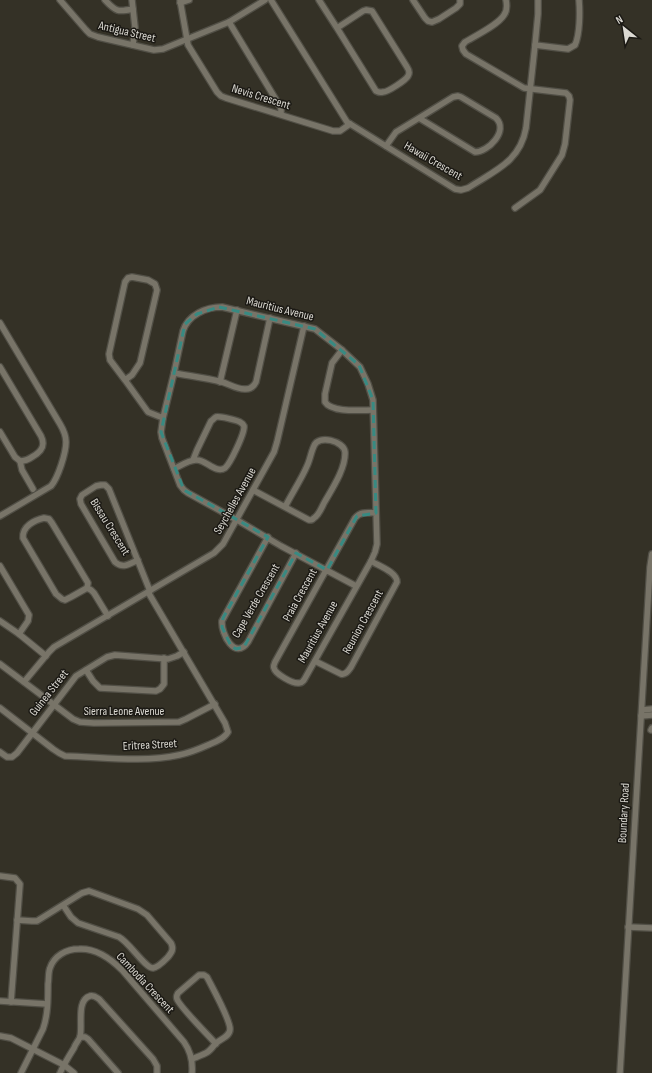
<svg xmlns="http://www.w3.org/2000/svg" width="652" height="1073" viewBox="0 0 652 1073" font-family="'Sofia Sans Condensed',sans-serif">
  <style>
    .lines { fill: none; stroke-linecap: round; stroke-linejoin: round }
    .minor-casing { stroke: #514f46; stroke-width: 8 }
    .minor { stroke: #787468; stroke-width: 5.5 }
    .marked { fill: none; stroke: #388a82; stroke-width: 3; stroke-dasharray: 8 5; stroke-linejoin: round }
    .labels { text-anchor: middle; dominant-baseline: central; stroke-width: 3; stroke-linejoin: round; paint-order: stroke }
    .street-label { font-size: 12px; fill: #dbd9d2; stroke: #1b1914 }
  </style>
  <rect width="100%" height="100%" fill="#343126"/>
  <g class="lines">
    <!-- minor casing -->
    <g class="minor-casing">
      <g id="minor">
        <path d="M 60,0 L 86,30 L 90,34 L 98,37 L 154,50 L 163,49 L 229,22 L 265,0"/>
        <path d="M 105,0 C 116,12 118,12 133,9"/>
        <path d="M 132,0 L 135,27 L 133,45"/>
        <path d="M 180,0 L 188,45 L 217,92 L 221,96 L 226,98 L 333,131 L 340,131 L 350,124"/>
        <path d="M 271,0 L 347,122 L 455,189 L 461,190 L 468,188 C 494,171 520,162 526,128 L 535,45 L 538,14 L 538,0"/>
        <path d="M 319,0 L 337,28 L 363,11 L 366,10 L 372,11 L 407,67 C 409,70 410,73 408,76 C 406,80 388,92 383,92 C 379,93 379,92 376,91 L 337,28"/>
        <path d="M 413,0 L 425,18 L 428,21 L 432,22 L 439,19 L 456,8 L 460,4 L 460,0"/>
        <path d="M 506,0 C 507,5 507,11 504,15 C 498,25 475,36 465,42 L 462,46 L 463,50 L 466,54 L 524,88 L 566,93 L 569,96 L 570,100 L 565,144 L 562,155 L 540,190 L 515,208"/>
        <path d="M 180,3 L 189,0"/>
        <path d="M 229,22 L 281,108 L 281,114"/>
        <path d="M 535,45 L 568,49 L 575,45 C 580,34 580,12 579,0"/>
        <path d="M 386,146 L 396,132 L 419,118 L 475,152 C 488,152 509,131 496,118 L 461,97 L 458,96 L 453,97 L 419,118"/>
        <path d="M 0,323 L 60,424 C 63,429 66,435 66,442 C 66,453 58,478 51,486 L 0,516"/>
        <path d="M 342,350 L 332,363 L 325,394 L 325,402 C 332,413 361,410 373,410"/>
        <path d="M 0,367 L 41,436 C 46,446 41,452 32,457 C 28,460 25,461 20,461 L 15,457 L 0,432"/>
        <path d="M 174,373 C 190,376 206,378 222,382 C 229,384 238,390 246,389 C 251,389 254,386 256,382 L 270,318"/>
        <path d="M 125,380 L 110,360 L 109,354 L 125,282 L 128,278 L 132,277 L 148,280 L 155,284 L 157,290 L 140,363 L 132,375 L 125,380 L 148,412 L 163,418"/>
        <path d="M 220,382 L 237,310"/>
        <path d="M 20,461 L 22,470 L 33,489"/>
        <path d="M 174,469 C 180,466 190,459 197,460 C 206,460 216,474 225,468 C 230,464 245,433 244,426 C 243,424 242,423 240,422 C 236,420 220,416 216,417 C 214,418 213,420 211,421 L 197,450 L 193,460"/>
        <path d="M 253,490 L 309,520 C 312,520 312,520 314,518 C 319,515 322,507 324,503 C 332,489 346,468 345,452 C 344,441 318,434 314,446 C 311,452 310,460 307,466 C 301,480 292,493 285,507"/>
        <path d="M 44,518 L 49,519 L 52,523 L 88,583 L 87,588 L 71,597 L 65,600 L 62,599 L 56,594 L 23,538 C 22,526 35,520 44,518 Z"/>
        <path d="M 268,537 L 222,621 C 221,634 235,661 248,642 L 296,553"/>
        <path d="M 138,560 C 129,564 123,569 115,562 L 81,504 L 80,499 L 82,495 L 96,486 L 101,485 L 105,485 L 109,489 L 150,591"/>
        <path d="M 0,566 L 29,615 L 28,621 L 19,634"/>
        <path d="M 356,586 L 281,546 L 237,520 L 188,493 L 184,490 L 180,485 L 162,438 L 161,432 L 163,418 L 174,373 L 183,331 C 188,315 206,307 222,307 L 315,329 L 342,350 L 360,367 L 368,384 L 373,400 L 377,544 L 375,552 L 371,561 L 304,680 C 302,682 302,683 299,683 C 293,684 275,674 274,668 C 273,666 274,665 275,662 L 355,518 C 361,511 368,513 376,513"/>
        <path d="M 87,588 L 91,590 L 94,593 L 108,616"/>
        <path d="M 0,621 L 19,634 L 46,656"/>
        <path d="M 315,661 L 341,674 C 346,675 348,671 351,667 L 397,582 C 397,572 379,566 371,561"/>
        <path d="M 0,664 L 73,719 L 80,722 L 94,723 L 179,722 L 186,719 L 215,704"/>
        <path d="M 86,670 L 93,681 L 100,688 L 156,691 L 160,689 L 164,684 L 164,658"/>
        <path d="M 24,682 L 49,652 L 54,647 L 214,553 L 223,544 L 274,452 L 277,442 L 304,326"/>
        <path d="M 0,708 L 53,749 L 59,753 L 65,756 C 103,757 142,763 179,755 C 189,753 199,749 208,745 C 215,742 224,739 228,732 L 225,723 L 148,592"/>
        <path d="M 642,710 L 652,709"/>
        <path d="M 641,716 L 652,715"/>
        <path d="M 651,730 L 652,728"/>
        <path d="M 0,752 L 7,757 L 12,757 L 17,753 L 76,676 L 107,657 L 115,655 L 168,659 L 177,656 L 184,652"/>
        <path d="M 0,876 L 15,878 L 20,884 L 11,1002"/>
        <path d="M 17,920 L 32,921 L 37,921 L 82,893 L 89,891 L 138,909 L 147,915 L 171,943 C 174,949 172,952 168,957 C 165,960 159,967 153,968 C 145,968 129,942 119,937 L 78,923 L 71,917 L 63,905"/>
        <path d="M 628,927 L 652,928"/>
        <path d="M 0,1001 L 47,1004"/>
        <path d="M 0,1036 L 11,1038 L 64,1065 L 74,1073"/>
        <path d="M 80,1037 L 85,1037 L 88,1039 L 118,1073"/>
        <path d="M 192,1059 C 197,1057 202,1055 206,1053 C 210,1051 212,1048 215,1044 C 220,1039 230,1037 230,1029 C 230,1019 212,987 207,977 L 204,975 L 199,975 L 178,993 C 177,995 176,996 177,999 C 179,1006 209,1036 216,1044"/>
        <path d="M 21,1073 L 43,1029 C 48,1015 48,999 48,984 C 49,979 48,973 50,968 C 54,956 66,949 79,949 C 95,948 111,959 122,970 L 184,1042 C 191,1052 193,1061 192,1073"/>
        <path d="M 60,1073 C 64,1064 69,1056 74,1048 C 75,1044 79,1040 80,1037 C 83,1026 76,1000 90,996 C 94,995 96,997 99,999 L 153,1059 L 157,1066 L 157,1073"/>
        <path d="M 620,1073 L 650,567 L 652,554"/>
      </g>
    </g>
    <!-- minor -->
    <use href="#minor" class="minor"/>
  </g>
  <!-- marked area -->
  <path class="marked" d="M 219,307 L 315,329 L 359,365 L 373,400 L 376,513 L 357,516 L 327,570 L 296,553 L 244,647 L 236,649 L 231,646 L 222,627 L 223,618 L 268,537 L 184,490 L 161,432 L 185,324 L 197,314 Z"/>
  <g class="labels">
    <!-- street labels -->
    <g class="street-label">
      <text transform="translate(127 32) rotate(13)">Antigua Street</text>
      <text transform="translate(261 97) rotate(17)">Nevis Crescent</text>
      <text transform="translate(433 161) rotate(30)">Hawaii Crescent</text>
      <text transform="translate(280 309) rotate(14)">Mauritius Avenue</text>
      <text transform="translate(235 501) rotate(-61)">Seychelles Avenue</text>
      <text transform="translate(110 527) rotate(58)">Bissau Crescent</text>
      <text transform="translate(300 595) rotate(-61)">Praia Crescent</text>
      <text transform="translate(256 601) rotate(-60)">Cape Verde Crescent</text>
      <text transform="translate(363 622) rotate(-61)">Reunion Crescent</text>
      <text transform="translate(318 632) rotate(-61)">Mauritius Avenue</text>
      <text transform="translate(49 693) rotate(-52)">Guinea Street</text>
      <text x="124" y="711">Sierra Leone Avenue</text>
      <text transform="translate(150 745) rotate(-3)">Eritrea Street</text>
      <text transform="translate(624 813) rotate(-87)">Boundary Road</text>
      <text transform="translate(145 983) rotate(47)">Cambodia Crescent</text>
    </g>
  </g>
  <!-- north arrow -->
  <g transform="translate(624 28) rotate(330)" stroke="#1b1914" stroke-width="3" paint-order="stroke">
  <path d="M0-3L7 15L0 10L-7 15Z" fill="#dbd9d2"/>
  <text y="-6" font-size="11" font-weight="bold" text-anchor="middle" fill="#dbd9d2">N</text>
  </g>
</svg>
